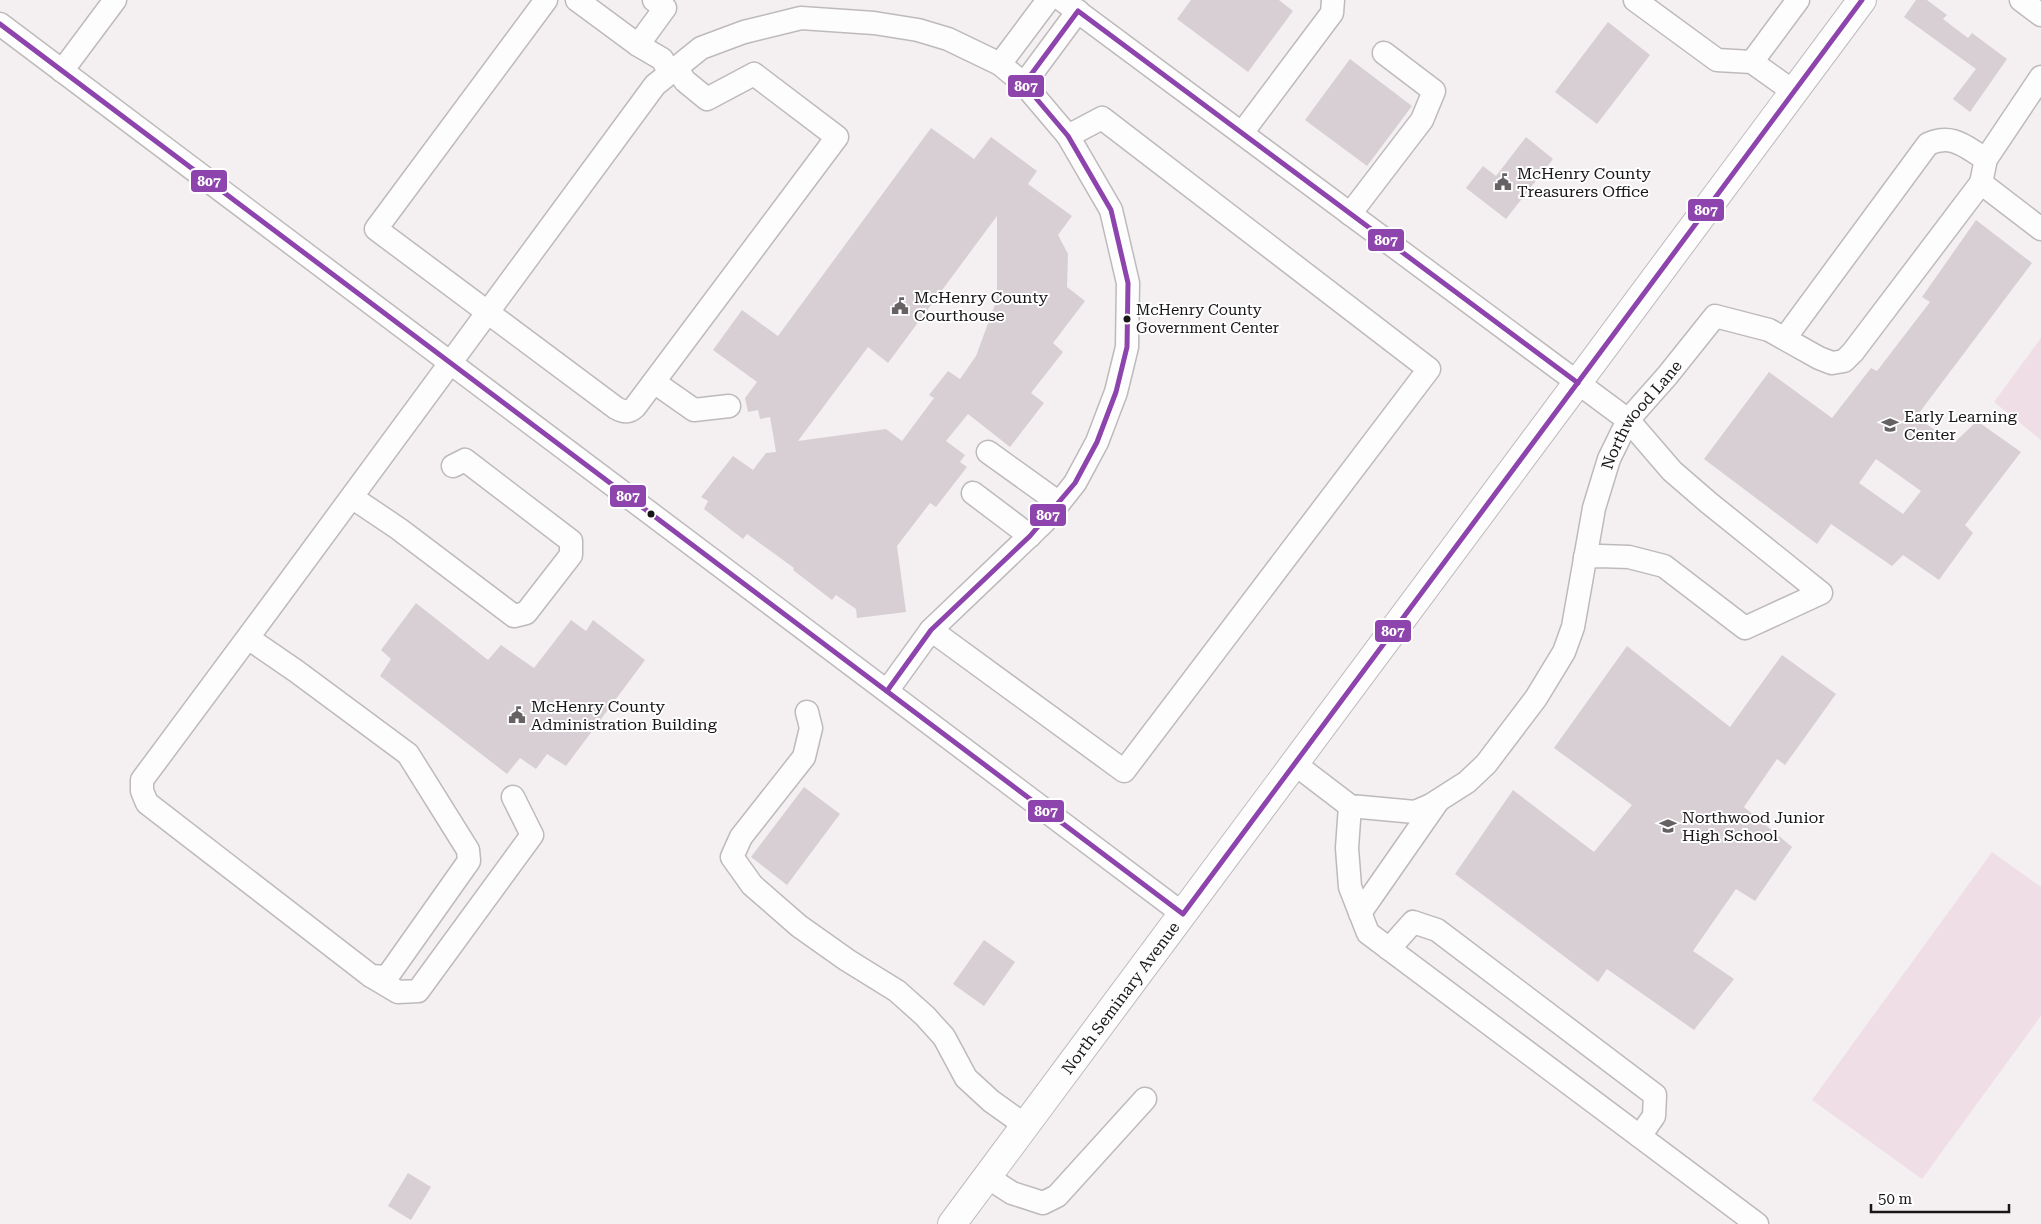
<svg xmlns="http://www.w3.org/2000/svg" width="2041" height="1224" viewBox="0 0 2041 1224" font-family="'Roboto Serif',serif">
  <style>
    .green { fill: #f0dee7 }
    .building { fill: #d8cfd4; fill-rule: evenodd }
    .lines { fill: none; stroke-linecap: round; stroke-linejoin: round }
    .minor-casing { stroke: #bebabc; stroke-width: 25 }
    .major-casing { stroke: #bebabc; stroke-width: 30 }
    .minor { stroke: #fdfdfd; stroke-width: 22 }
    .major { stroke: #fdfdfd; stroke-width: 28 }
    .bus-1-casing { stroke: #fff; stroke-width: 9 }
    .bus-1 { stroke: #8e44ad; stroke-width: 5 }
    .bus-dot { fill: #191618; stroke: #fff; stroke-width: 2 }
    .labels { text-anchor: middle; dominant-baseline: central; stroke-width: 4; stroke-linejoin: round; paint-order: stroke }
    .bus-label { font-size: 15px; fill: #191618; stroke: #fff; text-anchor: start }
    .poi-label { font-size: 16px; fill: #191618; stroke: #fff; text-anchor: start }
    .street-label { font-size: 16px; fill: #191618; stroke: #fff }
    .line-badge { stroke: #fff; stroke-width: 2 }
    .badge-label { font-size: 14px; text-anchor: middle; font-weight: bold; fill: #fff }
  </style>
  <rect width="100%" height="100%" fill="#f4eff1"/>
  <!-- green -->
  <g class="green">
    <path d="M 2041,338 L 2041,440 L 1994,402 Z"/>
    <path d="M 1992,852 L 2041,887 L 2041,1016 L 1922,1179 L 1812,1100 Z"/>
  </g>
  <!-- building -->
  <g class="building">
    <path d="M 1191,0 L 1279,0 L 1293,11 L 1248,72 L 1177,19 Z"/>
    <path d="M 1916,0 L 1927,0 L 1947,15 L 1943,19 L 1968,38 L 1972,33 L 2007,59 L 1970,112 L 1953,99 L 1976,69 L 1904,17 Z"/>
    <path d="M 1608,22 L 1650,55 L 1597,124 L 1555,92 Z"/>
    <path d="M 1350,59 L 1412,106 L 1367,166 L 1305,120 Z"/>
    <path d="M 931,128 L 974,159 L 991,137 L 1037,171 L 1028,184 L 1072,216 L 1058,235 L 1068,254 L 1067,287 L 1085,301 L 1053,343 L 1063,352 L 1031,393 L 1044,403 L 1010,447 L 968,414 L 946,441 L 965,455 L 960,462 L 967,467 L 936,507 L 930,503 L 897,546 L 906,612 L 857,618 L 856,609 L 836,595 L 832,600 L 793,570 L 794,568 L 747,534 L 743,539 L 704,509 L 708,501 L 701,497 L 733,456 L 753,470 L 766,453 L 776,452 L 770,417 L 760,419 L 758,410 L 748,412 L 745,398 L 757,382 L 713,350 L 742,310 L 778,336 ZM 997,216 L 997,299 L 976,356 L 960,379 L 948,371 L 929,395 L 934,398 L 902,441 L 886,429 L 798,441 L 868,347 L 888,363 Z"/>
    <path d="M 1526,137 L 1553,159 L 1506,219 L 1466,188 L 1483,166 L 1496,176 Z"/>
    <path d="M 1976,220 L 2032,263 L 1916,417 L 1954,443 L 1977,421 L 2021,452 L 1965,525 L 1973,533 L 1939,580 L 1903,555 L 1892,566 L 1831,524 L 1817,544 L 1704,459 L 1769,372 L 1832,418 L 1871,368 L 1877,371 L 1930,302 L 1922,297 ZM 1876,459 L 1921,491 L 1903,514 L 1859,483 Z"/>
    <path d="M 416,603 L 488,660 L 501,645 L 534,668 L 571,620 L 586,631 L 593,620 L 645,660 L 566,766 L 547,754 L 536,769 L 520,758 L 507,774 L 380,676 L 391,659 L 381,650 Z"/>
    <path d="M 1627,646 L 1730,727 L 1782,655 L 1836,694 L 1785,765 L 1777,759 L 1744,807 L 1792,847 L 1755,901 L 1736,889 L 1693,951 L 1734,979 L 1694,1030 L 1607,969 L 1598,982 L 1455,874 L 1513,790 L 1594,852 L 1632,805 L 1554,748 Z"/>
    <path d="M 804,787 L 840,814 L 787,885 L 751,857 Z"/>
    <path d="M 984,940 L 1015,962 L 984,1006 L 953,984 Z"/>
    <path d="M 408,1173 L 431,1187 L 411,1220 L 388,1206 Z"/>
  </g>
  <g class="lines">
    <!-- minor casing -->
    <g class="minor-casing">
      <g id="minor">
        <path d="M 546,0 L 376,229 L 616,408 C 623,412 629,413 635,407 L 837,137 L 754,74 L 707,99 L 685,81 L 676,68"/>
        <path d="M 577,0 L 638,45"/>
        <path d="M 654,0 L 665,8 L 638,45 L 662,59 L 670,73"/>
        <path d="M 1062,0 L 1628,420 L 1672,471 L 1709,503 L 1821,593 L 1745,628 L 1664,566 L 1629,557 L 1600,556 L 1585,557"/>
        <path d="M 1635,0 L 1717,60 L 1752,62 L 1794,92"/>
        <path d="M 2021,0 L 2041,15"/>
        <path d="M 0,24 L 1183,914"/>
        <path d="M 1752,62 L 1798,0"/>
        <path d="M 1000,64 L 1048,0"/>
        <path d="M 62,71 L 115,0"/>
        <path d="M 1024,84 L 1078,11"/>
        <path d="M 1242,133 L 1332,13 L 1333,0"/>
        <path d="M 1981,183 L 2041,229"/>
        <path d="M 1350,214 L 1422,120 L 1434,91 L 1384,53"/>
        <path d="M 1785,338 L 1928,144 C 1953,133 1965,147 1986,159"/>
        <path d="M 654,382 L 694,410 L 729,406"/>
        <path d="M 988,452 L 1059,503"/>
        <path d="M 973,493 L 1030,536"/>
        <path d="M 353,498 L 399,529 L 514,616 L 526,613 L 571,555 L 571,541 L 465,460 L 453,466"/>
        <path d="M 931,630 L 1124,771 L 1429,369 L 1102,118 L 1068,136"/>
        <path d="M 248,638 L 296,671 L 408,754 L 468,850 L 469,861 L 387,977 L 371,976 L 147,803 L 142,791 L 142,780 C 314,549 485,317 655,85 L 701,48 L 744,32 L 801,18 L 874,23 L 918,30 L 948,39 L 1000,64 L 1024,84 L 1068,136 L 1111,210 L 1128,283 L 1127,347 L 1116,392 L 1097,442 L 1075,483 L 1044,522 L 931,630 L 887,691"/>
        <path d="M 807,712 L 811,728 L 804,757 L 741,837 L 732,857 L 752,885 L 799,926 L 847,960 L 897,991 L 925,1016 L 944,1037 L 966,1078 L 991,1101 L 1026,1126"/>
        <path id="s1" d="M 1295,764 L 1350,806 L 1415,812 L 1431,805 L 1467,782 L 1486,764 L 1536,698 L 1564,652 L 1573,627 L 1594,508 L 1609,459 L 1628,420 L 1667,376 L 1715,316 L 1769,330 L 1819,358 L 1832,363 L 1844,361 L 1853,352 L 1981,183 L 1986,159 L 2041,77"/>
        <path d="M 1350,806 L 1347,848 L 1350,887 L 1368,933 L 1757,1224"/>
        <path d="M 1360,913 L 1438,801"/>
        <path d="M 1389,949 L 1413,922 L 1437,930 L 1655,1095 L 1654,1116 L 1640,1136"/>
        <path d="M 371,976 L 398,992 L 418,991 L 532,835 L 513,797"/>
        <path d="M 987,1177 L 1012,1193 L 1043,1203 L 1057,1196 L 1145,1099"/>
      </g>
    </g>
    <!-- major casing -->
    <g class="major-casing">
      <g id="major">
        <path id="s2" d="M 952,1224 L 1862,0"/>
      </g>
    </g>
    <!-- minor -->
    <use href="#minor" class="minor"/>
    <!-- major -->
    <use href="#major" class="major"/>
    <!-- bus-1 casing -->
    <g class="bus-1-casing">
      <g id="bus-1">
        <path d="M 0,24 L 1183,914 L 1862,0"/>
        <path d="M 887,691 L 931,630 L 1030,536 L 1075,483 L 1097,442 L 1116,392 L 1127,347 L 1128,283 L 1111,210 L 1068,136 L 1024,84 L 1078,11 L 1578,383"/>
      </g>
    </g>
    <!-- bus-1 -->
    <use href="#bus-1" class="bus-1"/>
  </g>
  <!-- icons -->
  <defs>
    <g id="civic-bare" transform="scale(1.35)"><path d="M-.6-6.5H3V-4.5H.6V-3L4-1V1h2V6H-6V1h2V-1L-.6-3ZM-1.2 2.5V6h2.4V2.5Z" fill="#666264" stroke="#fff" stroke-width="2.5" paint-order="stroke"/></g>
    <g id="school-bare" transform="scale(1.35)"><path d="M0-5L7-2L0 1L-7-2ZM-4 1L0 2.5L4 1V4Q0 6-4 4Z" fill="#666264" stroke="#fff" stroke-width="2.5" paint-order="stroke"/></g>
  </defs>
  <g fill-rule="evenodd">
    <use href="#civic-bare" x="1503" y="182"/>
    <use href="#civic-bare" x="900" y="306"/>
    <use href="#school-bare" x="1890" y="425"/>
    <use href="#civic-bare" x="517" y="715"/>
    <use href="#school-bare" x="1668" y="826"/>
  </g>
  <!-- markers -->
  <g class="bus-dot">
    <circle cx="1127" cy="319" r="4.5"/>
    <circle cx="651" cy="514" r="4.5"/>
  </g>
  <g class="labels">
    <!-- bus labels -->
    <g class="bus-label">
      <text x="1136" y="310">McHenry County<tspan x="1136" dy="18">Government Center</tspan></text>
    </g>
    <!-- poi labels -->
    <g class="poi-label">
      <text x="1517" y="173">McHenry County<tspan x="1517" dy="18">Treasurers Office</tspan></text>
      <text x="914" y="297">McHenry County<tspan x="914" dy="18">Courthouse</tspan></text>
      <text x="1904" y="416">Early Learning<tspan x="1904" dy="18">Center</tspan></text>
      <text x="531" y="706">McHenry County<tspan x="531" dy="18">Administration Building</tspan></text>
      <text x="1682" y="817">Northwood Junior<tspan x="1682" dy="18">High School</tspan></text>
    </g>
    <!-- street labels -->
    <g class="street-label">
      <text stroke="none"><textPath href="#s1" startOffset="611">Northwood Lane</textPath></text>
      <text stroke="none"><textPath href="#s2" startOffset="282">North Seminary Avenue</textPath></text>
    </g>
  </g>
  <g class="line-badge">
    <rect x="1007" y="74" width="38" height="24" rx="5" fill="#8e44ad"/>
    <rect x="190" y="169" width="38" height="24" rx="5" fill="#8e44ad"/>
    <rect x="1687" y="198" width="38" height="24" rx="5" fill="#8e44ad"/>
    <rect x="1367" y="228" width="38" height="24" rx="5" fill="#8e44ad"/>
    <rect x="609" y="484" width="38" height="24" rx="5" fill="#8e44ad"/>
    <rect x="1029" y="503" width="38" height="24" rx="5" fill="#8e44ad"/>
    <rect x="1374" y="619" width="38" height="24" rx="5" fill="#8e44ad"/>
    <rect x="1027" y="799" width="38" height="24" rx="5" fill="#8e44ad"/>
  </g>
  <g class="badge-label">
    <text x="1026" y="91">807</text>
    <text x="209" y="186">807</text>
    <text x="1706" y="215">807</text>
    <text x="1386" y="245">807</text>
    <text x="628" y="501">807</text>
    <text x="1048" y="520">807</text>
    <text x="1393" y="636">807</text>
    <text x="1046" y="816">807</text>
  </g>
  <!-- scale -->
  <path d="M1871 1204v8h138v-8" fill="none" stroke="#191618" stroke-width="2.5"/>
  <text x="1878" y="1204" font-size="15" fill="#191618" stroke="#ffffff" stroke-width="4" paint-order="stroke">50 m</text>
</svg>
